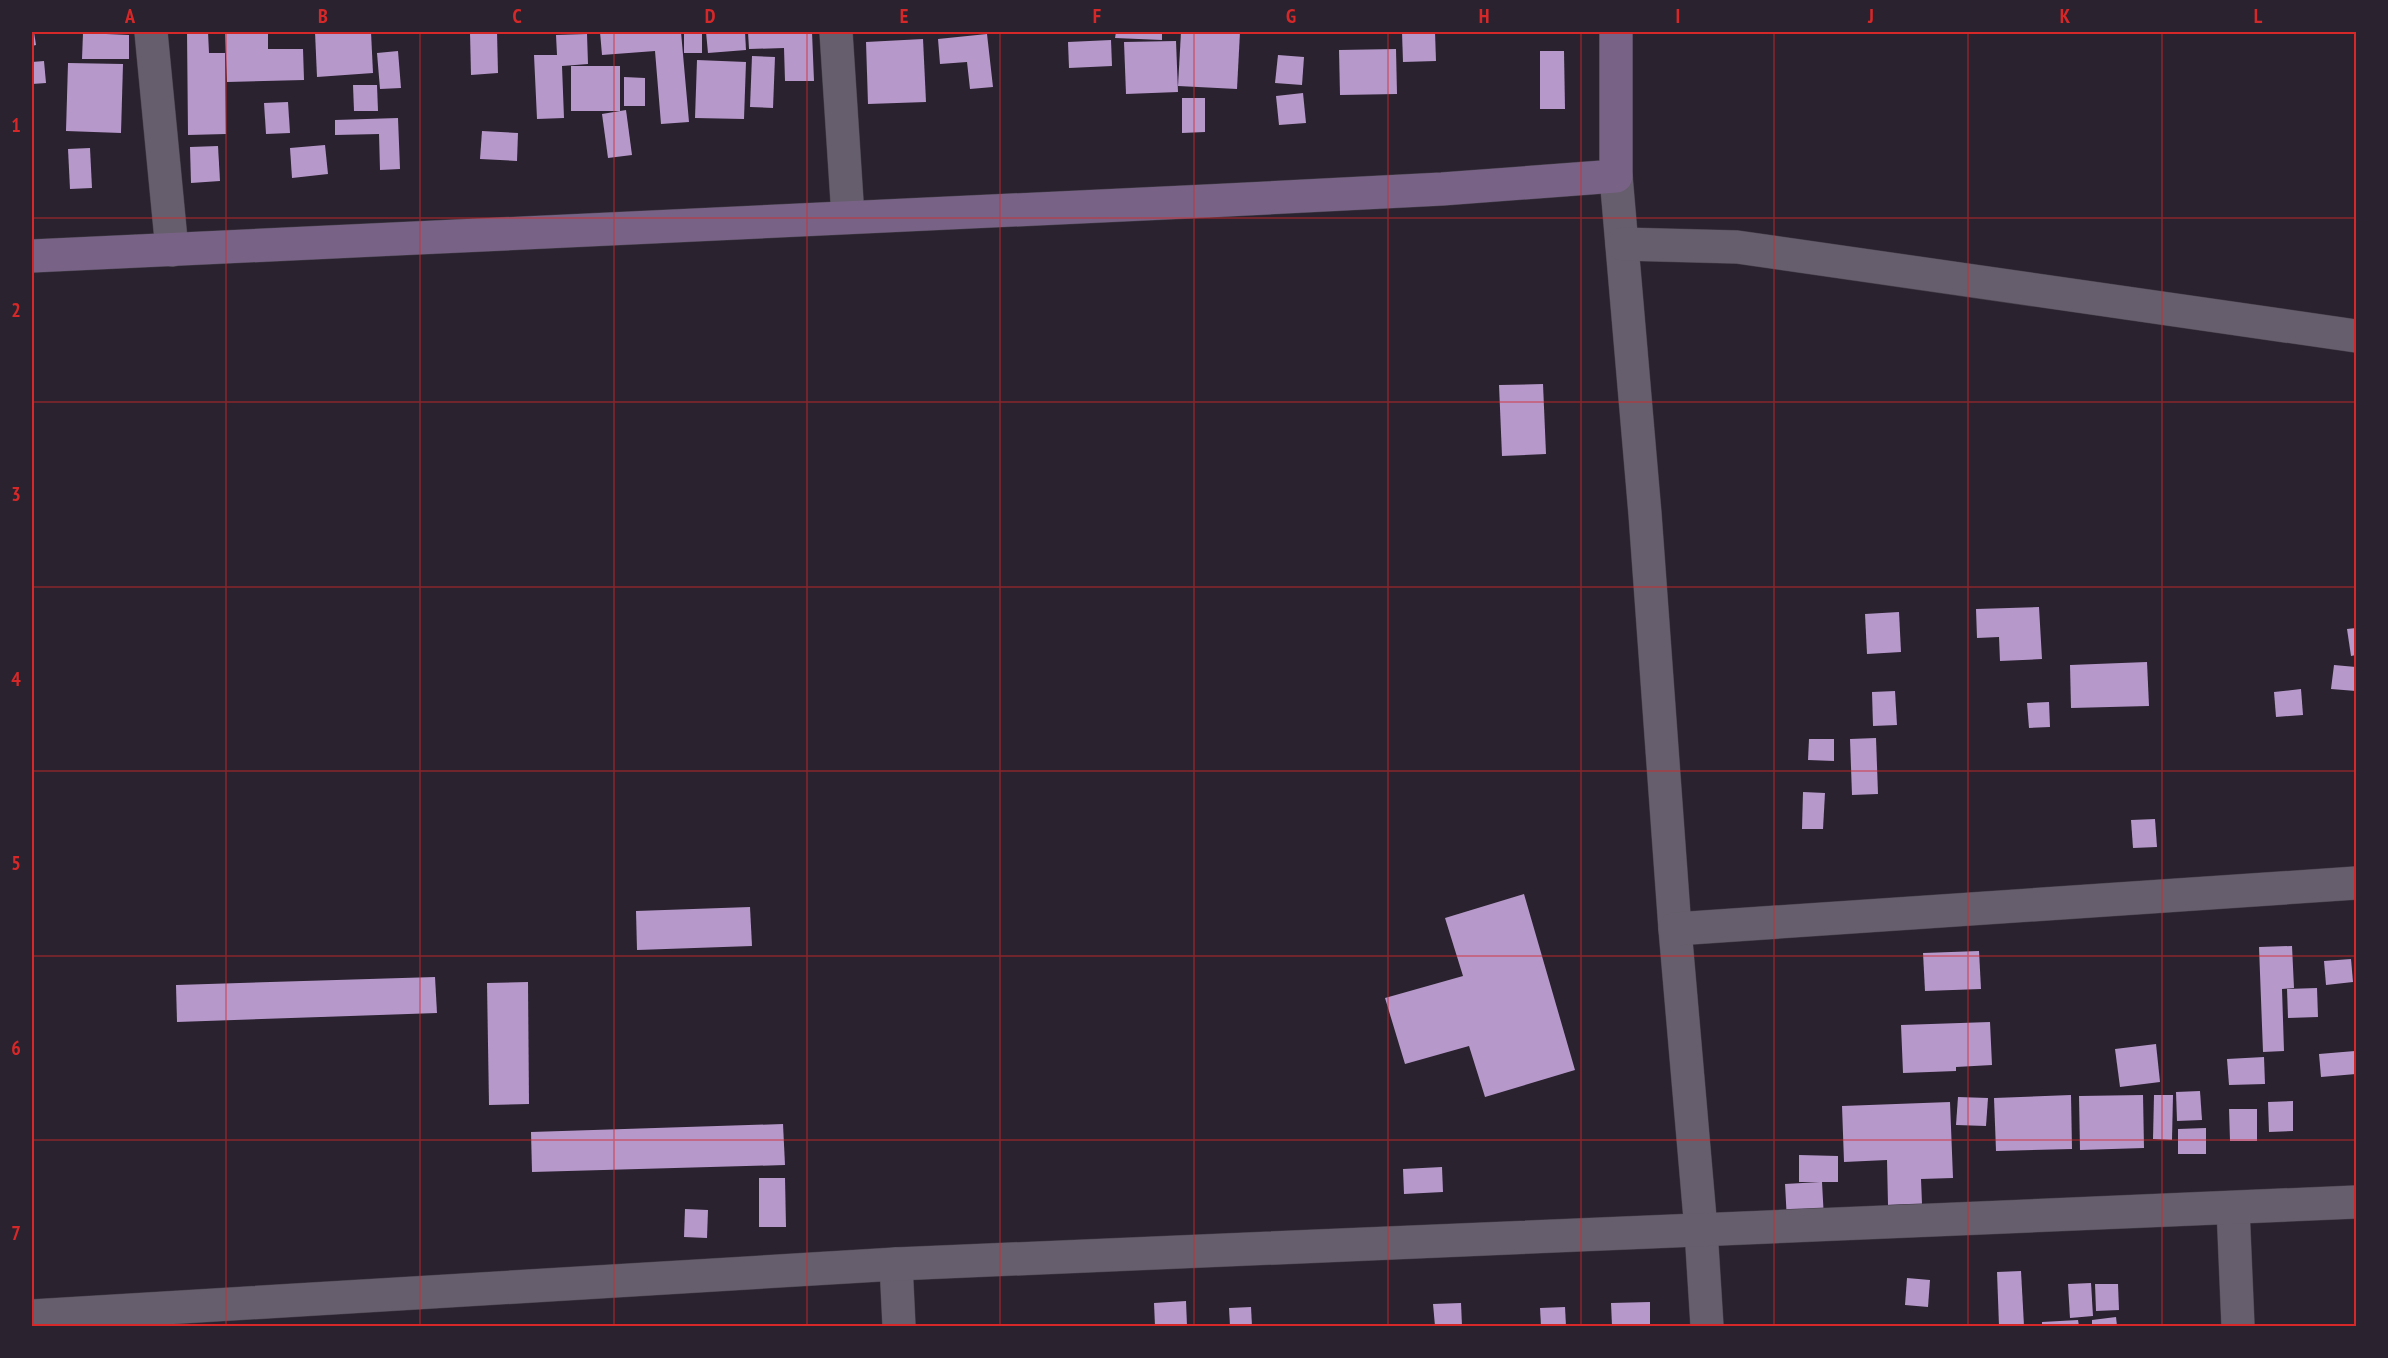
<svg xmlns="http://www.w3.org/2000/svg" width="2388" height="1358" viewBox="0 0 2388 1358" font-family="'PT Sans Narrow',sans-serif">
  <style>
    .building { fill: #b698ca }
    .lines { fill: none; stroke-linecap: round; stroke-linejoin: round }
    .street-casing { stroke: #453f4a; stroke-width: 34 }
    .secondary-casing { stroke: #453f4a; stroke-width: 34 }
    .street { stroke: #665e6c; stroke-width: 33 }
    .secondary { stroke: #786386; stroke-width: 33 }
    .grid { fill: none; stroke: #d62828; stroke-width: 1.5; stroke-opacity: 0.55 }
    .neatline { fill: none; stroke: #d62828; stroke-width: 2 }
    .grid-label { font-size: 20px; text-anchor: middle; font-weight: bold; fill: #d62828 }
  </style>
  <rect width="100%" height="100%" fill="#2a222f"/>
  <!-- building -->
  <g class="building">
    <path d="M 32,32 L 34,32 L 36,45 L 32,46 Z"/>
    <path d="M 187,32 L 208,32 L 209,53 L 225,53 L 226,134 L 188,135 Z"/>
    <path d="M 225,32 L 268,32 L 268,49 L 303,49 L 304,80 L 227,82 Z"/>
    <path d="M 315,32 L 371,32 L 373,73 L 317,77 Z"/>
    <path d="M 470,32 L 497,32 L 498,73 L 471,75 Z"/>
    <path d="M 600,32 L 681,32 L 689,122 L 661,124 L 655,51 L 602,55 Z"/>
    <rect x="684" y="32" width="18" height="21"/>
    <path d="M 706,32 L 745,32 L 746,50 L 708,53 Z"/>
    <path d="M 748,32 L 812,32 L 814,81 L 785,81 L 784,48 L 749,49 Z"/>
    <path d="M 1116,32 L 1162,32 L 1162,40 L 1115,38 Z"/>
    <path d="M 1181,32 L 1240,32 L 1237,89 L 1178,86 Z"/>
    <path d="M 1402,32 L 1435,32 L 1436,61 L 1403,62 Z"/>
    <path d="M 83,33 L 129,35 L 129,59 L 82,59 Z"/>
    <path d="M 587,34 L 588,64 L 562,66 L 564,118 L 537,119 L 534,55 L 557,55 L 556,35 Z"/>
    <path d="M 987,34 L 993,87 L 970,89 L 967,62 L 940,64 L 938,39 Z"/>
    <path d="M 923,39 L 926,102 L 868,104 L 866,42 Z"/>
    <path d="M 1111,40 L 1112,66 L 1069,68 L 1068,42 Z"/>
    <path d="M 1176,41 L 1178,92 L 1126,94 L 1124,42 Z"/>
    <path d="M 1396,49 L 1397,94 L 1340,95 L 1339,50 Z"/>
    <path d="M 398,51 L 401,88 L 380,89 L 377,53 Z"/>
    <path d="M 1540,51 L 1564,51 L 1565,109 L 1540,109 Z"/>
    <path d="M 1278,55 L 1304,57 L 1302,85 L 1275,83 Z"/>
    <path d="M 752,56 L 775,57 L 773,108 L 750,107 Z"/>
    <path d="M 697,60 L 746,62 L 744,119 L 695,118 Z"/>
    <path d="M 44,61 L 46,83 L 32,84 L 32,62 Z"/>
    <path d="M 68,63 L 123,64 L 121,133 L 66,131 Z"/>
    <rect x="571" y="66" width="49" height="45"/>
    <path d="M 624,77 L 645,78 L 645,106 L 624,106 Z"/>
    <path d="M 353,85 L 377,85 L 378,111 L 354,111 Z"/>
    <path d="M 1303,93 L 1306,123 L 1279,125 L 1276,96 Z"/>
    <path d="M 1182,98 L 1205,98 L 1205,132 L 1182,133 Z"/>
    <path d="M 288,102 L 290,133 L 266,134 L 264,103 Z"/>
    <path d="M 626,110 L 632,155 L 608,158 L 602,114 Z"/>
    <path d="M 398,118 L 400,169 L 380,170 L 379,134 L 335,135 L 335,120 Z"/>
    <path d="M 482,131 L 518,133 L 517,161 L 480,159 Z"/>
    <path d="M 325,145 L 328,174 L 292,178 L 290,148 Z"/>
    <path d="M 218,146 L 220,181 L 191,183 L 190,147 Z"/>
    <path d="M 90,148 L 92,188 L 70,189 L 68,149 Z"/>
    <path d="M 1543,384 L 1546,454 L 1502,456 L 1499,385 Z"/>
    <path d="M 2039,607 L 2042,659 L 2000,661 L 1999,637 L 1977,638 L 1976,609 Z"/>
    <path d="M 1899,612 L 1901,652 L 1867,654 L 1865,614 Z"/>
    <path d="M 2356,628 L 2356,655 L 2351,656 L 2347,629 Z"/>
    <path d="M 2147,662 L 2149,706 L 2071,708 L 2070,665 Z"/>
    <path d="M 2334,665 L 2356,667 L 2356,691 L 2331,689 Z"/>
    <path d="M 2301,689 L 2303,715 L 2276,717 L 2274,692 Z"/>
    <path d="M 1895,691 L 1897,725 L 1873,726 L 1872,692 Z"/>
    <path d="M 2049,702 L 2050,727 L 2029,728 L 2027,703 Z"/>
    <path d="M 1876,738 L 1878,794 L 1852,795 L 1850,739 Z"/>
    <path d="M 1809,739 L 1834,739 L 1834,761 L 1808,760 Z"/>
    <path d="M 1803,792 L 1825,793 L 1823,829 L 1802,829 Z"/>
    <path d="M 2155,819 L 2157,847 L 2133,848 L 2131,820 Z"/>
    <path d="M 1524,894 L 1575,1070 L 1485,1097 L 1469,1046 L 1405,1064 L 1385,998 L 1463,976 L 1445,918 Z"/>
    <path d="M 750,907 L 752,946 L 637,950 L 636,911 Z"/>
    <path d="M 2292,946 L 2294,988 L 2282,989 L 2284,1051 L 2263,1052 L 2259,947 Z"/>
    <path d="M 1979,951 L 1981,989 L 1925,991 L 1923,953 Z"/>
    <path d="M 2351,959 L 2353,982 L 2326,985 L 2324,961 Z"/>
    <path d="M 435,977 L 437,1013 L 177,1022 L 176,985 Z"/>
    <path d="M 528,982 L 529,1104 L 489,1105 L 487,983 Z"/>
    <path d="M 2317,988 L 2318,1017 L 2288,1018 L 2287,989 Z"/>
    <path d="M 1990,1022 L 1992,1065 L 1956,1067 L 1956,1071 L 1903,1073 L 1901,1025 Z"/>
    <path d="M 2156,1044 L 2160,1082 L 2120,1087 L 2115,1049 Z"/>
    <path d="M 2355,1051 L 2356,1074 L 2321,1077 L 2319,1054 Z"/>
    <path d="M 2264,1057 L 2265,1084 L 2229,1085 L 2227,1059 Z"/>
    <path d="M 2200,1091 L 2202,1120 L 2177,1121 L 2176,1092 Z"/>
    <path d="M 2071,1095 L 2072,1149 L 1996,1151 L 1994,1098 Z"/>
    <path d="M 2143,1095 L 2144,1148 L 2080,1150 L 2079,1096 Z"/>
    <path d="M 2154,1095 L 2173,1095 L 2172,1140 L 2153,1139 Z"/>
    <path d="M 1958,1097 L 1988,1098 L 1986,1126 L 1956,1125 Z"/>
    <path d="M 2293,1101 L 2293,1131 L 2269,1132 L 2268,1102 Z"/>
    <path d="M 1950,1102 L 1953,1178 L 1921,1179 L 1922,1204 L 1888,1205 L 1887,1160 L 1844,1162 L 1842,1106 Z"/>
    <path d="M 2229,1109 L 2257,1109 L 2257,1141 L 2230,1141 Z"/>
    <path d="M 783,1124 L 785,1165 L 532,1172 L 531,1132 Z"/>
    <path d="M 2206,1128 L 2206,1154 L 2178,1154 L 2178,1129 Z"/>
    <path d="M 1799,1155 L 1838,1156 L 1838,1182 L 1822,1182 L 1824,1219 L 1787,1221 L 1785,1184 L 1820,1182 L 1799,1182 Z"/>
    <path d="M 1442,1167 L 1443,1192 L 1404,1194 L 1403,1169 Z"/>
    <path d="M 759,1178 L 785,1178 L 786,1227 L 759,1227 Z"/>
    <path d="M 685,1209 L 708,1210 L 707,1238 L 684,1237 Z"/>
    <path d="M 2021,1271 L 2024,1326 L 1999,1326 L 1997,1272 Z"/>
    <path d="M 1907,1278 L 1930,1280 L 1928,1307 L 1905,1305 Z"/>
    <path d="M 2091,1283 L 2093,1316 L 2070,1318 L 2068,1284 Z"/>
    <path d="M 2095,1284 L 2118,1284 L 2119,1310 L 2096,1311 Z"/>
    <path d="M 1186,1301 L 1187,1326 L 1155,1326 L 1154,1303 Z"/>
    <path d="M 1650,1302 L 1650,1326 L 1612,1326 L 1611,1303 Z"/>
    <path d="M 1461,1303 L 1462,1326 L 1435,1326 L 1433,1304 Z"/>
    <path d="M 1251,1307 L 1252,1326 L 1230,1326 L 1229,1308 Z"/>
    <path d="M 1565,1307 L 1566,1326 L 1541,1326 L 1540,1308 Z"/>
    <path d="M 2116,1317 L 2117,1326 L 2092,1326 L 2092,1320 Z"/>
    <path d="M 2078,1320 L 2079,1326 L 2042,1326 L 2042,1322 Z"/>
  </g>
  <g class="lines">
    <!-- street casing -->
    <g class="street-casing">
      <g id="street">
        <path d="M 151,32 L 172,250"/>
        <path d="M 836,32 L 848,217"/>
        <path d="M 1616,176 L 1645,514 L 1675,929 L 1701,1230 L 1707,1326"/>
        <path d="M 1622,244 L 1737,247 L 2356,336"/>
        <path d="M 1675,929 L 2356,883"/>
        <path d="M 2233,1208 L 2238,1326"/>
        <path d="M 896,1264 L 899,1326"/>
        <path d="M 32,1316 L 896,1264 L 2356,1202"/>
      </g>
    </g>
    <!-- secondary casing -->
    <g class="secondary-casing">
      <path id="secondary" d="M 32,256 L 1207,201 L 1442,189 L 1616,176 L 1616,32"/>
    </g>
    <!-- street -->
    <use href="#street" class="street"/>
    <!-- secondary -->
    <use href="#secondary" class="secondary"/>
  </g>
  <!-- grid -->
  <path class="grid" d="M 226,32 L 226,1326M 420,32 L 420,1326M 614,32 L 614,1326M 807,32 L 807,1326M 1000,32 L 1000,1326M 1194,32 L 1194,1326M 1388,32 L 1388,1326M 1581,32 L 1581,1326M 1774,32 L 1774,1326M 1968,32 L 1968,1326M 2162,32 L 2162,1326M 32,218 L 2356,218M 32,402 L 2356,402M 32,587 L 2356,587M 32,771 L 2356,771M 32,956 L 2356,956M 32,1140 L 2356,1140"/>
  <!-- border -->
  <rect width="2388" height="1358" fill="none" stroke="#2a222f" stroke-width="66"/>
  <rect x="33" y="33" width="2322" height="1292" class="neatline"/>
  <g class="grid-label">
    <text x="130" y="23">A</text>
    <text x="323" y="23">B</text>
    <text x="517" y="23">C</text>
    <text x="710" y="23">D</text>
    <text x="904" y="23">E</text>
    <text x="1097" y="23">F</text>
    <text x="1291" y="23">G</text>
    <text x="1484" y="23">H</text>
    <text x="1678" y="23">I</text>
    <text x="1871" y="23">J</text>
    <text x="2065" y="23">K</text>
    <text x="2258" y="23">L</text>
    <text x="16" y="132">1</text>
    <text x="16" y="317">2</text>
    <text x="16" y="501">3</text>
    <text x="16" y="686">4</text>
    <text x="16" y="870">5</text>
    <text x="16" y="1055">6</text>
    <text x="16" y="1240">7</text>
  </g>
</svg>
